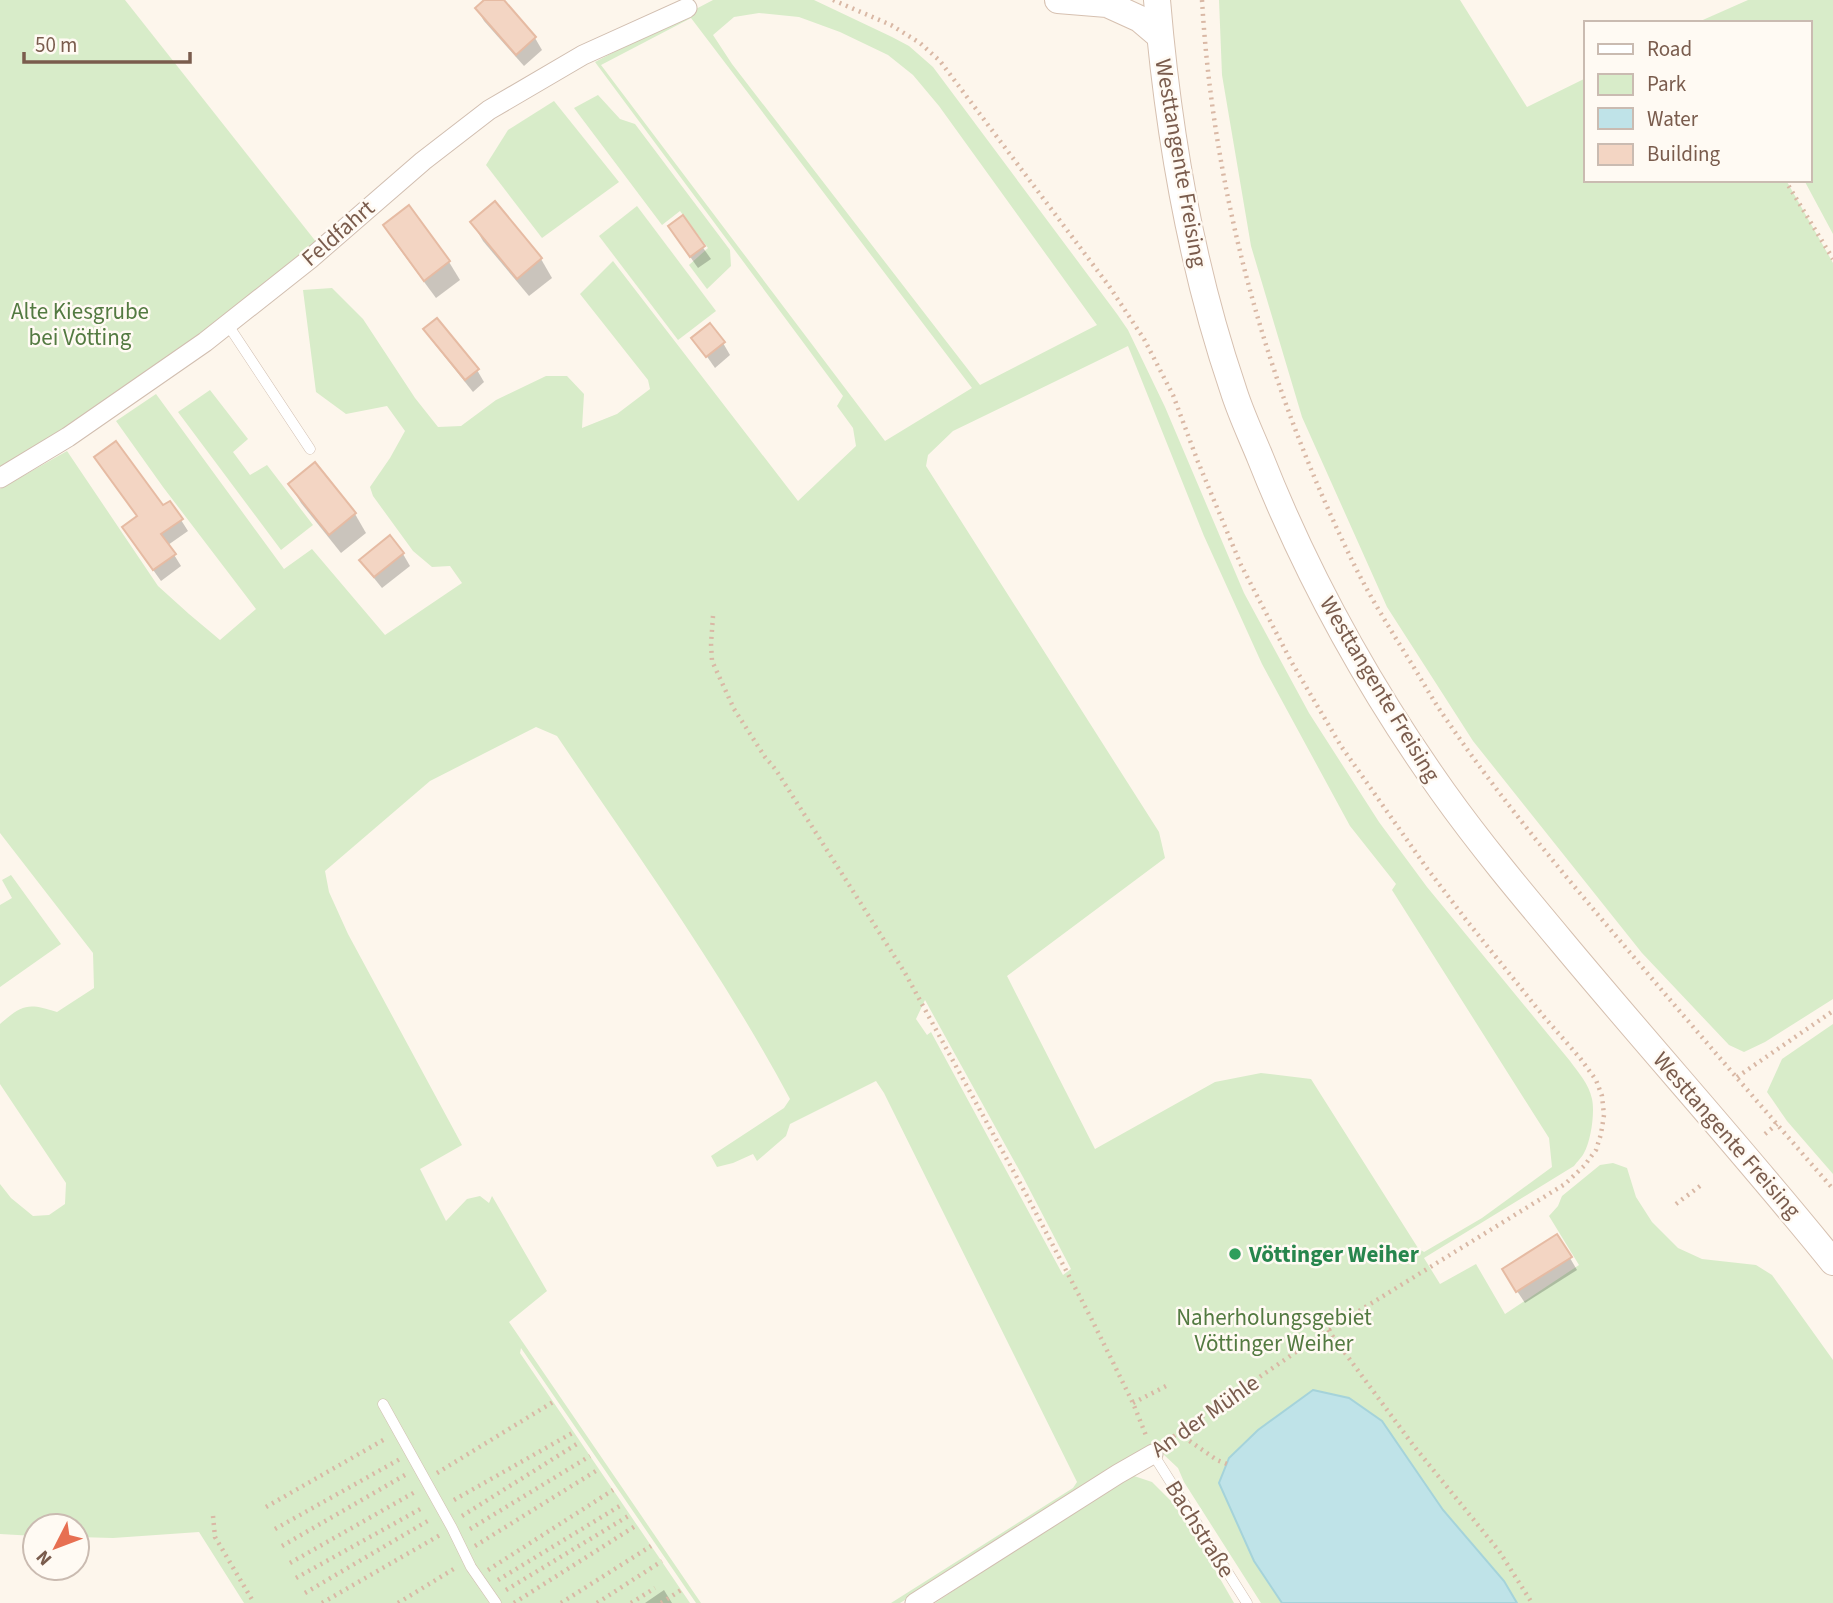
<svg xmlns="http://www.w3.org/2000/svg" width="1833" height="1603" viewBox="0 0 1833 1603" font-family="'Source Sans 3',sans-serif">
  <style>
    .green { fill: #d8ecc9; fill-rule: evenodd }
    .water { fill: #bfe3e8; stroke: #a5d3da; stroke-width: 2 }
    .shadow { fill: #0003 }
    .building { fill: #f3d5c3; stroke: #e6bba3; stroke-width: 2 }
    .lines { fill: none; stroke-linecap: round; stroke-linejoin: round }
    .service-casing { stroke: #d1beb0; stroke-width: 11 }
    .minor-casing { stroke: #d1beb0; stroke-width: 21 }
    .secondary-casing { stroke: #d6c0b0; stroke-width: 28 }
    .path { stroke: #d9b8a5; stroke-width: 4.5; stroke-dasharray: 2 5; stroke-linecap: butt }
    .service { stroke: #fff; stroke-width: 10 }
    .minor { stroke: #fff; stroke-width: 19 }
    .secondary { stroke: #fff; stroke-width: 26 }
    .leisure-dot { fill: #2e9e5b; stroke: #fffaf3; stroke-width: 2.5 }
    .labels { text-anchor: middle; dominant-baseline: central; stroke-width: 5; stroke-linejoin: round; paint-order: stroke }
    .street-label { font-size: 23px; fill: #7a5c4d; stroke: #fffaf3 }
    .park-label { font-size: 23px; fill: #537a41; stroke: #fffaf3 }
    .leisure-label { font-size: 23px; font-weight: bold; fill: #27864d; stroke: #fffaf3; text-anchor: start }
  </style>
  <rect width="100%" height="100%" fill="#fdf6ec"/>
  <!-- green -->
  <g class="green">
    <path d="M 0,0 L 125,0 L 317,243 L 221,323 L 0,472 Z"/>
    <path d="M 713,0 L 814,0 L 892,37 L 909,46 L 933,67 L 1117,314 L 1128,330 L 1165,407 L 1244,593 L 1309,713 L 1379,822 L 1427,887 L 1570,1061 C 1578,1072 1589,1084 1592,1099 C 1595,1112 1591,1141 1584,1153 C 1582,1157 1577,1162 1574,1166 L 1424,1258 L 1440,1284 L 1476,1264 L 1505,1314 L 1579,1265 L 1549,1216 L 1558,1206 L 1562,1196 L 1600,1165 L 1613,1163 L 1627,1168 L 1636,1197 L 1652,1222 L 1678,1248 L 1702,1259 L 1756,1265 L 1772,1275 L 1833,1360 L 1833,1603 L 1261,1603 L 1184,1482 L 1178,1468 L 1162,1453 L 1132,1458 L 900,1603 L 891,1603 L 1073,1488 L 1077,1482 L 884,1093 L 876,1081 L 790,1124 L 786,1136 L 757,1161 L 753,1154 L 733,1163 L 717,1167 L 711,1156 L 784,1108 L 790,1099 C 722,972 637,855 557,736 L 536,727 L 430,781 L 325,871 L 329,892 L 348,934 L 462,1145 L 420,1169 L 446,1221 L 467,1199 L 480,1196 L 489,1203 L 492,1196 L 547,1291 L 509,1322 L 701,1603 L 696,1603 L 521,1348 L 520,1353 L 690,1603 L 244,1603 L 199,1532 L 113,1538 L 77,1537 L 77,1526 L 35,1526 L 35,1536 L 0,1534 L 0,1184 L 11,1198 L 33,1216 L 49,1215 L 65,1204 L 66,1183 L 0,1084 L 0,1024 C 23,1004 28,1003 57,1012 L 94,988 L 93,953 L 0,833 L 0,489 L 67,451 L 158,586 L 189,614 L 220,640 L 256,609 L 163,487 L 116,421 L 156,394 L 284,569 L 312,549 L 385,635 L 462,583 L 450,566 L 432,567 L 413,551 L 373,496 L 370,487 L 390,458 L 405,431 L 387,406 L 346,414 L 316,392 L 303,290 L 332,288 L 363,319 L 415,398 L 438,427 L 461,426 L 496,400 L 546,376 L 567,376 L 584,394 L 582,428 L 617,414 L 650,389 L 648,380 L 580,294 L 613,261 L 798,501 L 856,446 L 853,428 L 837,406 L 843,396 L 595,62 ZM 759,13 L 799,17 L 840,32 L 888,55 L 913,75 L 939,106 L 1097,325 L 980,385 L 732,64 L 713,35 L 734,17 ZM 691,18 L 972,388 L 885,441 L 601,65 ZM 1128,346 L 1204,536 L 1262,664 L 1350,826 L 1396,884 L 1392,890 L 1549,1138 L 1552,1167 L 1482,1218 L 1424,1252 L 1418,1248 L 1311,1079 L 1261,1073 L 1215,1082 L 1095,1149 L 1007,976 L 1165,858 L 1159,832 L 926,466 L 928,455 L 953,431 ZM 925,1000 L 1023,1177 L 1071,1269 L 1063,1275 L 931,1032 L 927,1035 L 916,1019 Z"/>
    <path d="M 1219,0 L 1460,0 L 1527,107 L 1586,78 L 1586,180 L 1786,180 L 1833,263 L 1833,999 L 1765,1042 L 1744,1052 L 1729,1045 L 1642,953 L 1473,741 L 1387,607 L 1302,417 L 1251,246 L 1222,75 Z"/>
    <path d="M 1748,0 L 1833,0 L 1833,234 L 1804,180 L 1810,180 L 1810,23 L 1696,23 Z"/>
    <path d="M 598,95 L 620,119 L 635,124 L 730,250 L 731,266 L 707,289 L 689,265 L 708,248 L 680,211 L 662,225 L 574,108 Z"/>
    <path d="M 554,101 L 619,182 L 542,238 L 486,165 L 508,130 Z"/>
    <path d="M 637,206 L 716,311 L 678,340 L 599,236 Z"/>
    <path d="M 210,390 L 248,439 L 233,452 L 250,475 L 267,465 L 313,525 L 281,550 L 178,412 Z"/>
    <path d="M 11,875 L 61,944 L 0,987 L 0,905 L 12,898 L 2,880 Z"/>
    <path d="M 1833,1024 L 1833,1174 L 1787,1121 L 1767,1092 L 1782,1059 Z"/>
    <path d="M 1134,1476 L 1152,1482 L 1172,1502 L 1196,1537 L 1234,1603 L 935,1603 L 1105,1489 L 1125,1478 Z"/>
  </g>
  <!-- water -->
  <path class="water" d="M 1313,1390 L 1349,1398 L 1382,1421 L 1443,1510 L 1504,1581 L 1517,1603 L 1282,1603 L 1254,1561 L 1219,1483 L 1229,1458 L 1258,1430 Z"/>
  <!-- shadow -->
  <g class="shadow">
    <path d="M 487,0 L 502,0 L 535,38 L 542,50 L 524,66 L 484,21 L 477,9 Z"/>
    <path d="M 495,204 L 541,259 L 552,278 L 529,296 L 483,241 L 472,222 Z"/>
    <path d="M 682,218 L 711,259 L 698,268 L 677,238 Z"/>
    <path d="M 385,225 L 449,262 L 460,280 L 436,298 L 396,244 Z"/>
    <path d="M 426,330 L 477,370 L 484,382 L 473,392 L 433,342 Z"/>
    <path d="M 694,338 L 723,343 L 730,355 L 715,368 Z"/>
    <path d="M 315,464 L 355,514 L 366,533 L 341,553 L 301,503 L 290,484 Z"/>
    <path d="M 163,508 L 181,520 L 188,531 L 168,545 L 181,566 L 161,581 L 131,539 Z"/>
    <path d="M 403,554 L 410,566 L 382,588 L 369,572 L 362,560 Z"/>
    <path d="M 1570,1258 L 1577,1270 L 1525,1303 L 1511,1282 Z"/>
    <path d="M 664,1590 L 672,1603 L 645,1603 Z"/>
  </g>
  <!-- building -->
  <g class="building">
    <path d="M 484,0 L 504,0 L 536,37 L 516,55 L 475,8 Z"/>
    <path d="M 495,201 L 542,258 L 517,279 L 470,222 Z"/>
    <path d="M 409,205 L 450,261 L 424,281 L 383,225 Z"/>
    <path d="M 683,215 L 705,246 L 690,257 L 668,226 Z"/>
    <path d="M 437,318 L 479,369 L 465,380 L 423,329 Z"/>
    <path d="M 710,323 L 725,342 L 706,357 L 691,338 Z"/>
    <path d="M 116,441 L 163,505 L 170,501 L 183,519 L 161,534 L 176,554 L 153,570 L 122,527 L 137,516 L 94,457 Z"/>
    <path d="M 315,462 L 356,513 L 329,535 L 288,484 Z"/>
    <path d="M 390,535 L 404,553 L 374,577 L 359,560 Z"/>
    <path d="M 1557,1234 L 1572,1257 L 1516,1292 L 1502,1269 Z"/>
  </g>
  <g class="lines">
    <!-- service casing -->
    <g class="service-casing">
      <g id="service">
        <path d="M 228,325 L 310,449"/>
        <path d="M 383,1404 L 452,1528 L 471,1567 L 496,1603"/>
        <path d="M 1153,1454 L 1247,1603"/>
      </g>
    </g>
    <!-- minor casing -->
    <g class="minor-casing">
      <g id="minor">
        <path d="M 0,478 L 68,437 L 205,342 L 310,259 L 423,161 L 489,110 L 583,55 L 687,8"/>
        <path d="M 915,1603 L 1118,1474 L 1153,1454"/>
      </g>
    </g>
    <!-- secondary casing -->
    <g class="secondary-casing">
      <g id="secondary">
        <path d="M 1058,0 L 1107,4 L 1140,19 L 1160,36"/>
        <path d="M 1157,0 C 1168,132 1190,263 1233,389 C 1240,412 1251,435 1260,457 C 1307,576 1369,688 1443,792 C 1480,844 1521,893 1562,942 C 1651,1049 1745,1153 1833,1262"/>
      </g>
    </g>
    <!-- path -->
    <g class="path">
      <path d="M 833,0 L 891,25 L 920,43 L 940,61 L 1109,286 L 1144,339 L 1173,395 L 1198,462 L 1241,565 L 1292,663 L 1341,746 L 1426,867 L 1467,921 L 1545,1018 L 1580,1058 L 1596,1080 L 1602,1096 L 1604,1115 L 1601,1134 L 1596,1150 L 1584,1166 L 1565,1184 L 1328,1330 L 1178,1433 L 1168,1441"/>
      <path d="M 1202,0 C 1213,190 1265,380 1348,552 C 1366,591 1390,629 1413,666 C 1424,684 1434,702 1446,719 C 1499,797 1560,870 1621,942 C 1691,1025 1762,1107 1833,1189"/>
      <path d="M 1785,180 L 1833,259"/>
      <path d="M 713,616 L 711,644 L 712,661 L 734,709 L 765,757 L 776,770 L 905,973 L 1027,1196 L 1091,1318 L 1133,1403 L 1147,1438"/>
      <path d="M 1737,1077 L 1833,1011"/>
      <path d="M 1765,1134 L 1777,1124"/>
      <path d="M 1676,1204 L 1700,1186"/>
      <path d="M 1328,1330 L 1413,1445 L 1499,1551 L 1532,1603"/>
      <path d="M 1133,1403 L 1168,1385"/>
      <path d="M 1178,1433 L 1217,1460 L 1227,1464"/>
      <path d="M 437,1473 L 553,1402"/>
      <path d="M 454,1500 L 574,1432"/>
      <path d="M 266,1507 L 385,1439"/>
      <path d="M 213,1516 L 215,1537 L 254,1603"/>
      <path d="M 462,1516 L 580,1442"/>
      <path d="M 275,1529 L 400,1459"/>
      <path d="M 470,1529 L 590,1456"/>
      <path d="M 282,1546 L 405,1475"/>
      <path d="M 475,1546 L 599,1469"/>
      <path d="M 290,1563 L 415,1492"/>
      <path d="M 488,1570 L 613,1490"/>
      <path d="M 296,1578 L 424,1507"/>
      <path d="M 498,1580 L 623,1504"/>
      <path d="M 506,1590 L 630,1515"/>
      <path d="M 305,1593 L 431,1519"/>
      <path d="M 322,1603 L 440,1535"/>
      <path d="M 398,1603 L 457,1567"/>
      <path d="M 514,1603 L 637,1525"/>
      <path d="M 561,1603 L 651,1546"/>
      <path d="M 597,1603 L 662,1561"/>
      <path d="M 631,1603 L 655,1588"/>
      <path d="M 661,1603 L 681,1590"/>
    </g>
    <!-- service -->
    <use href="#service" class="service"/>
    <!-- minor -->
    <use href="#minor" class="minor"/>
    <!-- secondary -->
    <use href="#secondary" class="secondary"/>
  </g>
  <!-- markers -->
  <circle class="leisure-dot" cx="1235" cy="1254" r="7"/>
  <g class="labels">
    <!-- street labels -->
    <g class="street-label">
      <text transform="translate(1181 163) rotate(80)">Westtangente Freising</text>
      <text transform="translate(338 233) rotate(-41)">Feldfahrt</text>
      <text transform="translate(1380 689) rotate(59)">Westtangente Freising</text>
      <text transform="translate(1727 1135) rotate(49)">Westtangente Freising</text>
      <text transform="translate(1205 1416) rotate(-35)">An der Mühle</text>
      <text transform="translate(1200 1529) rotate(58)">Bachstraße</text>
    </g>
    <!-- park labels -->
    <g class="park-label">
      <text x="80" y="311">Alte Kiesgrube<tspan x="80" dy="26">bei Vötting</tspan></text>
      <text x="1274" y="1317">Naherholungsgebiet<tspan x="1274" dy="26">Vöttinger Weiher</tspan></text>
    </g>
    <!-- leisure labels -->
    <g class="leisure-label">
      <text x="1249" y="1254">Vöttinger Weiher</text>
    </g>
  </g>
  <!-- legend -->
  <rect x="1584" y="21" width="228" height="161" fill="#fffaf3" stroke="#cabbb1" stroke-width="2"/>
  <rect x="1598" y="44" width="35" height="10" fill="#ffffff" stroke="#cabbb1" stroke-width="2"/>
  <text x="1647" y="56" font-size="21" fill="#7a5c4d">Road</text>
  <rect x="1598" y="74" width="35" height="21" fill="#d8ecc9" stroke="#cabbb1" stroke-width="2"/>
  <text x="1647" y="91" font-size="21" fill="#7a5c4d">Park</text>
  <rect x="1598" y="108" width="35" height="21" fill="#bfe3e8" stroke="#cabbb1" stroke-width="2"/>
  <text x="1647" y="126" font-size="21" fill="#7a5c4d">Water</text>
  <rect x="1598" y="144" width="35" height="21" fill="#f3d5c3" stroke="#cabbb1" stroke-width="2"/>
  <text x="1647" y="161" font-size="21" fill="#7a5c4d">Building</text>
  <!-- north arrow -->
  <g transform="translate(56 1547) rotate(228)"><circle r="33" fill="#fffaf3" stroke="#cabbb1" stroke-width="2"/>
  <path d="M0-5L12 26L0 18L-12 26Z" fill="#e76f51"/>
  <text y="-10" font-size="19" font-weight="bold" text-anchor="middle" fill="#7a5c4d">N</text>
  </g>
  <!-- scale -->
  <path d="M24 52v10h166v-10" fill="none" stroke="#7a5c4d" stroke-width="3.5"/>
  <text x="35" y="52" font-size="21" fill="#7a5c4d" stroke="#fffaf3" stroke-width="5" paint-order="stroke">50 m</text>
</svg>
